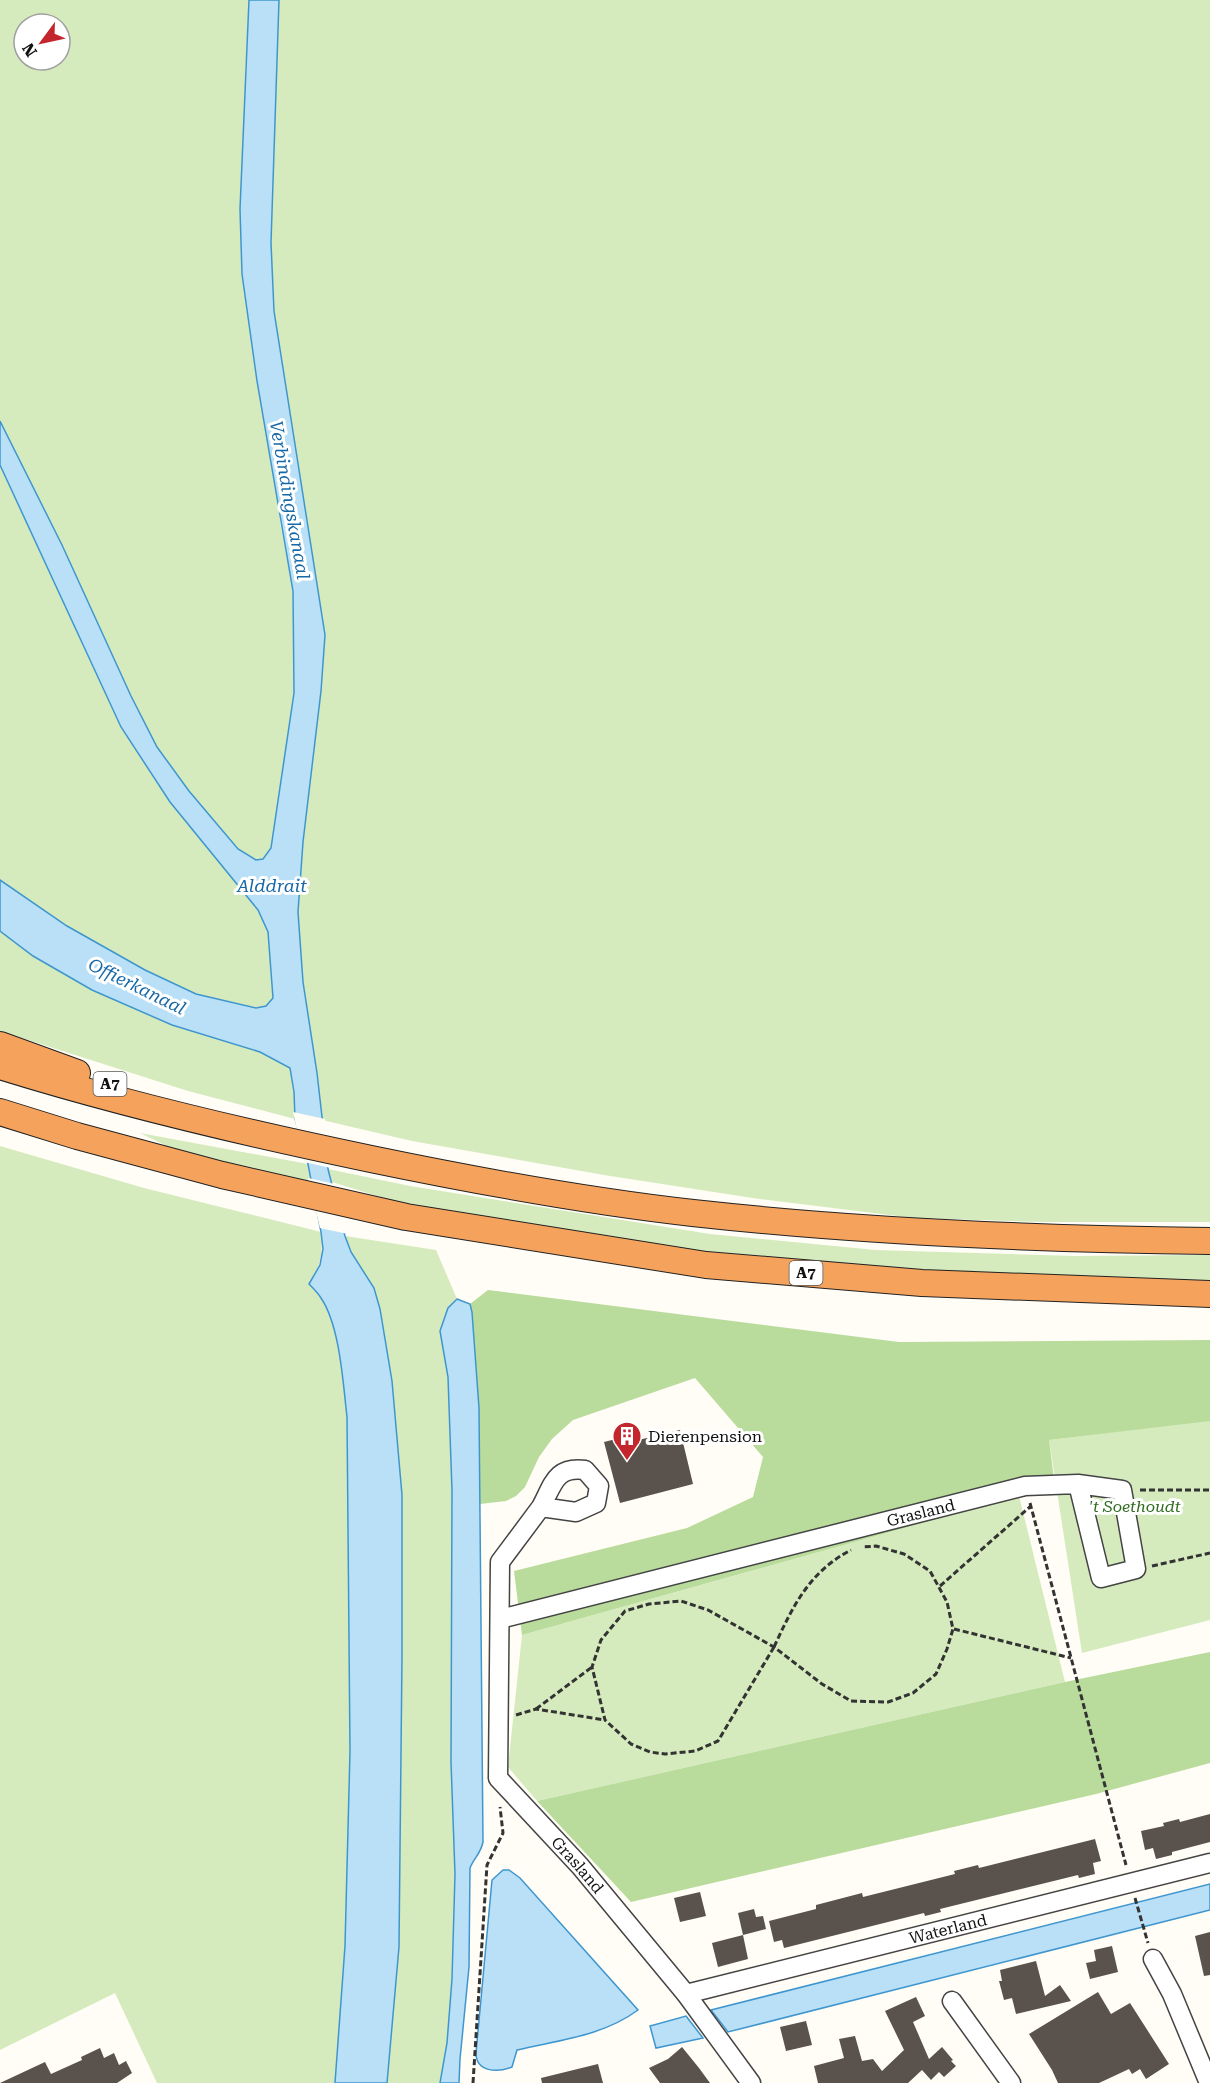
<svg xmlns="http://www.w3.org/2000/svg" width="1210" height="2083" viewBox="0 0 1210 2083" font-family="'Roboto Serif',serif">
  <style>
    .green { fill: #d5ebbd; fill-rule: evenodd }
    .forest { fill: #b9dc9c }
    .water { fill: #b9e0f7; stroke: #3f96cf; stroke-width: 1.5 }
    .pier { fill: #fffdf5 }
    .building { fill: #5a524d }
    .lines { fill: none; stroke-linecap: round; stroke-linejoin: round }
    .minor-casing { stroke: #444; stroke-width: 21 }
    .highway-casing { stroke: #222; stroke-width: 28 }
    .path { stroke: #333; stroke-width: 3; stroke-dasharray: 6 3; stroke-linecap: butt }
    .minor { stroke: #fff; stroke-width: 18 }
    .highway { stroke: #f5a25d; stroke-width: 26 }
    .labels { text-anchor: middle; dominant-baseline: central; stroke-width: 6; stroke-linejoin: round; paint-order: stroke }
    .shield { fill: #fff; stroke: #585858; stroke-width: 1.5 }
    .shield-label { font-size: 15px; font-weight: bold; fill: #111 }
    .poi-label { font-size: 16px; fill: #111; stroke: #fff; text-anchor: start }
    .park-label { font-size: 16px; font-style: italic; fill: #2f6b1f; stroke: #fff }
    .street-label { font-size: 16px; fill: #111; stroke: #fff }
    .water-label { font-size: 18px; font-style: italic; fill: #1768a6; stroke: #fff }
  </style>
  <rect width="100%" height="100%" fill="#fffdf5"/>
  <!-- green -->
  <g class="green">
    <path d="M 0,0 L 249,0 L 245,76 L 280,522 L 293,591 L 294,693 L 271,848 L 263,859 L 256,861 L 238,849 L 189,791 L 157,747 L 131,696 L 62,545 L 0,421 ZM 24,24 L 60,24 L 60,60 L 24,60 Z"/>
    <path d="M 279,0 L 1210,0 L 1210,1222 L 1042,1222 L 914,1218 L 759,1199 L 604,1175 L 412,1141 L 322,1120 L 303,982 L 298,912 L 303,842 L 321,691 L 325,635 L 274,311 L 271,243 Z"/>
    <path d="M 0,465 L 121,727 L 170,802 L 258,910 L 268,932 L 273,998 L 266,1006 L 256,1008 L 196,994 L 145,970 L 67,926 L 0,880 Z"/>
    <path d="M 0,931 L 33,956 L 92,990 L 172,1025 L 260,1052 L 290,1068 L 294,1092 L 295,1119 L 188,1091 L 0,1031 Z"/>
    <path d="M 140,1133 L 308,1164 L 312,1189 L 221,1161 L 177,1151 Z"/>
    <path d="M 0,1146 L 144,1188 L 321,1232 C 323,1255 321,1264 309,1284 C 313,1288 318,1293 321,1298 C 340,1326 343,1383 347,1417 L 350,1751 L 345,1946 L 335,2083 L 157,2083 L 115,1993 L 0,2050 Z"/>
    <path d="M 328,1169 L 410,1186 L 710,1234 L 876,1250 L 1074,1256 L 1210,1255 L 1210,1282 L 868,1270 L 705,1253 L 419,1209 L 332,1182 Z"/>
    <path d="M 345,1236 L 436,1250 L 457,1299 L 448,1308 L 440,1331 L 448,1377 L 452,1491 L 451,1762 L 455,1874 L 452,1979 L 447,2043 L 440,2083 L 387,2083 L 399,1947 L 402,1656 L 402,1495 L 392,1381 L 380,1309 L 374,1288 L 351,1252 Z"/>
    <path d="M 1210,1420 L 1210,1620 L 1082,1653 L 1049,1440 Z"/>
    <path d="M 1019,1496 L 1065,1682 L 537,1801 L 508,1767 L 522,1635 Z"/>
  </g>
  <!-- forest -->
  <g class="forest">
    <path d="M 488,1290 L 899,1342 L 1210,1340 L 1210,1421 L 1049,1440 L 1056,1495 L 1019,1496 L 522,1635 L 514,1571 L 687,1528 L 753,1497 L 763,1457 L 695,1378 L 573,1420 L 552,1439 L 539,1457 L 525,1487 L 516,1496 L 506,1501 L 480,1504 L 479,1408 L 470,1304 Z"/>
    <path d="M 1210,1652 L 1210,1763 L 1096,1794 L 631,1902 L 537,1801 L 1065,1682 Z"/>
  </g>
  <!-- water -->
  <g class="water">
    <path d="M 249,0 L 279,0 L 271,243 L 274,311 L 325,635 L 321,691 L 303,842 L 298,912 L 303,982 L 317,1073 L 328,1169 L 345,1236 L 351,1252 L 374,1288 L 380,1309 L 392,1381 L 402,1495 L 402,1656 L 399,1947 L 387,2083 L 335,2083 L 345,1946 L 350,1751 L 347,1417 C 343,1383 340,1326 321,1298 C 318,1293 313,1288 309,1284 L 320,1265 L 323,1249 L 321,1232 L 308,1164 L 295,1119 L 294,1092 L 290,1068 L 260,1052 L 172,1025 L 92,990 L 33,956 L 0,931 L 0,880 L 67,926 L 145,970 L 196,994 L 256,1008 L 266,1006 L 273,998 L 268,932 L 258,910 L 170,802 L 121,727 L 0,465 L 0,421 L 62,545 L 131,696 L 157,747 L 189,791 L 238,849 L 256,860 L 263,859 L 271,848 L 294,693 L 293,591 L 257,381 L 242,274 L 240,209 Z"/>
    <path d="M 457,1299 L 470,1304 L 472,1312 L 479,1408 L 483,1842 C 481,1853 474,1858 470,1868 L 469,1967 L 460,2059 L 459,2083 L 440,2083 L 447,2043 L 452,1979 L 455,1874 L 451,1762 L 452,1491 L 448,1377 L 440,1331 L 448,1308 Z"/>
    <path d="M 503,1870 L 509,1870 L 520,1878 L 638,2010 C 603,2036 559,2040 517,2050 L 512,2067 C 497,2073 476,2072 476,2053 L 492,1880 Z"/>
    <path d="M 1210,1884 L 1210,1910 L 728,2032 L 711,2010 Z"/>
    <path d="M 686,2016 L 703,2038 L 656,2048 L 650,2026 Z"/>
  </g>
  <!-- pier -->
  <g class="pier">
    <path d="M 293,1112 L 325,1119 L 331,1168 L 304,1162 Z"/>
    <path d="M 308,1178 L 335,1184 L 348,1234 L 320,1228 Z"/>
  </g>
  <!-- building -->
  <g class="building">
    <path d="M 680,1430 L 693,1484 L 620,1503 L 604,1442 L 628,1436 L 630,1442 Z"/>
    <path d="M 1210,1814 L 1210,1842 L 1172,1852 L 1172,1855 L 1156,1859 L 1153,1848 L 1145,1850 L 1141,1831 L 1164,1826 L 1163,1823 L 1179,1819 L 1180,1822 Z"/>
    <path d="M 1095,1839 L 1101,1861 L 1093,1863 L 1095,1874 L 1079,1878 L 1078,1875 L 940,1909 L 941,1912 L 925,1916 L 924,1913 L 784,1948 L 782,1940 L 774,1942 L 769,1921 L 816,1909 L 816,1905 L 862,1893 L 863,1897 L 955,1874 L 954,1871 L 978,1865 L 979,1868 Z"/>
    <path d="M 700,1892 L 706,1916 L 680,1922 L 674,1898 Z"/>
    <path d="M 754,1909 L 756,1917 L 763,1916 L 766,1929 L 743,1935 L 738,1913 Z"/>
    <path d="M 1210,1932 L 1210,1975 L 1204,1976 L 1195,1936 Z"/>
    <path d="M 743,1935 L 748,1959 L 718,1967 L 712,1943 Z"/>
    <path d="M 1112,1946 L 1118,1972 L 1090,1979 L 1086,1963 L 1096,1961 L 1094,1950 Z"/>
    <path d="M 1036,1961 L 1045,1996 L 1060,1985 L 1071,2001 L 1016,2014 L 1012,1998 L 1004,2000 L 999,1981 L 1002,1981 L 1000,1970 Z"/>
    <path d="M 1098,1992 L 1111,2014 L 1130,2003 L 1169,2064 L 1146,2079 L 1140,2069 L 1132,2074 L 1129,2069 L 1099,2083 L 1058,2083 L 1052,2070 L 1029,2034 Z"/>
    <path d="M 916,1997 L 925,2016 L 913,2022 L 929,2059 L 942,2047 L 953,2060 L 951,2061 L 956,2066 L 944,2077 L 939,2072 L 931,2080 L 922,2070 L 908,2083 L 818,2083 L 814,2066 L 844,2058 L 839,2039 L 855,2036 L 862,2061 L 873,2059 L 882,2071 L 904,2050 L 885,2011 Z"/>
    <path d="M 806,2021 L 812,2045 L 786,2051 L 780,2027 Z"/>
    <path d="M 682,2047 L 699,2068 L 710,2083 L 660,2083 L 649,2068 L 668,2059 Z"/>
    <path d="M 100,2048 L 104,2058 L 114,2053 L 119,2065 L 126,2061 L 132,2073 L 117,2083 L 0,2083 L 45,2062 L 51,2074 L 82,2060 L 81,2057 Z"/>
    <path d="M 598,2064 L 603,2083 L 542,2083 L 541,2078 Z"/>
  </g>
  <g class="lines">
    <!-- minor casing -->
    <g class="minor-casing">
      <g id="minor">
        <path id="s1" d="M 541,1507 C 553,1485 555,1466 585,1470 L 599,1486 L 596,1503 L 576,1512 L 541,1507 L 500,1562 L 498,1778 L 580,1866 L 686,1994 L 751,2083"/>
        <path id="s2" d="M 500,1619 L 1025,1486 L 1078,1484 L 1101,1578 L 1136,1569 L 1122,1490 L 1078,1484"/>
        <path d="M 1153,1959 L 1172,1994 L 1209,2083"/>
        <path id="s3" d="M 686,1994 L 1210,1863"/>
        <path d="M 952,2001 L 1011,2083"/>
      </g>
    </g>
    <!-- highway casing -->
    <g class="highway-casing">
      <g id="highway">
        <path d="M 0,1045 L 77,1073"/>
        <path d="M 0,1066 C 122,1104 246,1133 371,1159 C 477,1181 585,1201 693,1213 C 865,1232 1037,1239 1210,1241"/>
        <path d="M 0,1112 L 77,1136 L 222,1175 L 406,1217 L 706,1265 L 922,1283 L 1210,1294"/>
      </g>
    </g>
    <!-- path -->
    <g class="path">
      <path d="M 1140,1490 L 1210,1490"/>
      <path d="M 1030,1503 L 1126,1865"/>
      <path d="M 1152,1566 L 1210,1553"/>
      <path d="M 940,1586 L 1031,1506"/>
      <path d="M 954,1629 L 1071,1658"/>
      <path d="M 774,1647 C 793,1606 809,1572 851,1550"/>
      <path d="M 774,1647 L 718,1741 L 695,1751 L 665,1754 L 650,1752 L 631,1744 L 605,1720 L 592,1667 L 601,1640 L 625,1611 L 649,1604 L 681,1601 L 708,1610 L 774,1647 L 822,1684 L 851,1701 L 888,1702 L 913,1693 L 936,1674 L 947,1649 L 953,1629 L 947,1602 L 930,1571 L 904,1554 L 876,1546 L 863,1547"/>
      <path d="M 536,1709 L 592,1667"/>
      <path d="M 516,1715 L 536,1709 L 605,1720"/>
      <path d="M 1135,1898 L 1148,1943"/>
      <path d="M 473,2083 L 487,1865 L 503,1833 L 500,1807"/>
    </g>
    <!-- minor -->
    <use href="#minor" class="minor"/>
    <!-- highway -->
    <use href="#highway" class="highway"/>
  </g>
  <!-- icons -->
  <defs>
    <g id="building-pin" transform="scale(1.5)"><path d="M0 17L-7.5 6A9.5 9.5 0 1 1 7.5 6Z" fill="#c4262e" stroke="#fff"/><path d="M-4-6H4V6H1V3H-1V6H-4ZM-2.5-4.3h1.7v1.8h-1.7ZM.8-4.3h1.7v1.8H.8ZM-2.5-1h1.7V.8h-1.7ZM.8-1h1.7V.8H.8Z" fill="#fff"/></g>
  </defs>
  <g fill-rule="evenodd">
    <use href="#building-pin" x="627" y="1436"/>
  </g>
  <g class="labels">
    <!-- shield labels -->
    <g class="shield">
      <rect x="93.5" y="1072" width="33" height="24" rx="4.5"/>
      <rect x="789.5" y="1261" width="33" height="24" rx="4.5"/>
    </g>
    <g class="shield-label">
      <text x="110" y="1084">A7</text>
      <text x="806" y="1273">A7</text>
    </g>
    <!-- poi labels -->
    <g class="poi-label">
      <text x="648" y="1436">Dierenpension</text>
    </g>
    <!-- park labels -->
    <g class="park-label">
      <text x="1135" y="1506">'t Soethoudt</text>
    </g>
    <!-- street labels -->
    <g class="street-label">
      <text stroke="none"><textPath href="#s2" startOffset="434">Grasland</textPath></text>
      <text stroke="none"><textPath href="#s1" startOffset="562">Grasland</textPath></text>
      <text stroke="none"><textPath href="#s3" startOffset="270">Waterland</textPath></text>
    </g>
    <!-- water labels -->
    <g class="water-label">
      <text transform="translate(290 500) rotate(80)">Verbindingskanaal</text>
      <text x="272" y="885">Alddrait</text>
      <text transform="translate(137 986) rotate(26)">Offierkanaal</text>
    </g>
  </g>
  <!-- north arrow -->
  <g transform="translate(42 42) rotate(237)"><circle r="28" fill="#ffffff" stroke="#a0a0a0" stroke-width="1.5"/>
  <path d="M0-4.5L10 22L0 15L-10 22Z" fill="#c4262e"/>
  <text y="-9" font-size="16" font-weight="bold" text-anchor="middle" fill="#111111">N</text>
  </g>
</svg>
